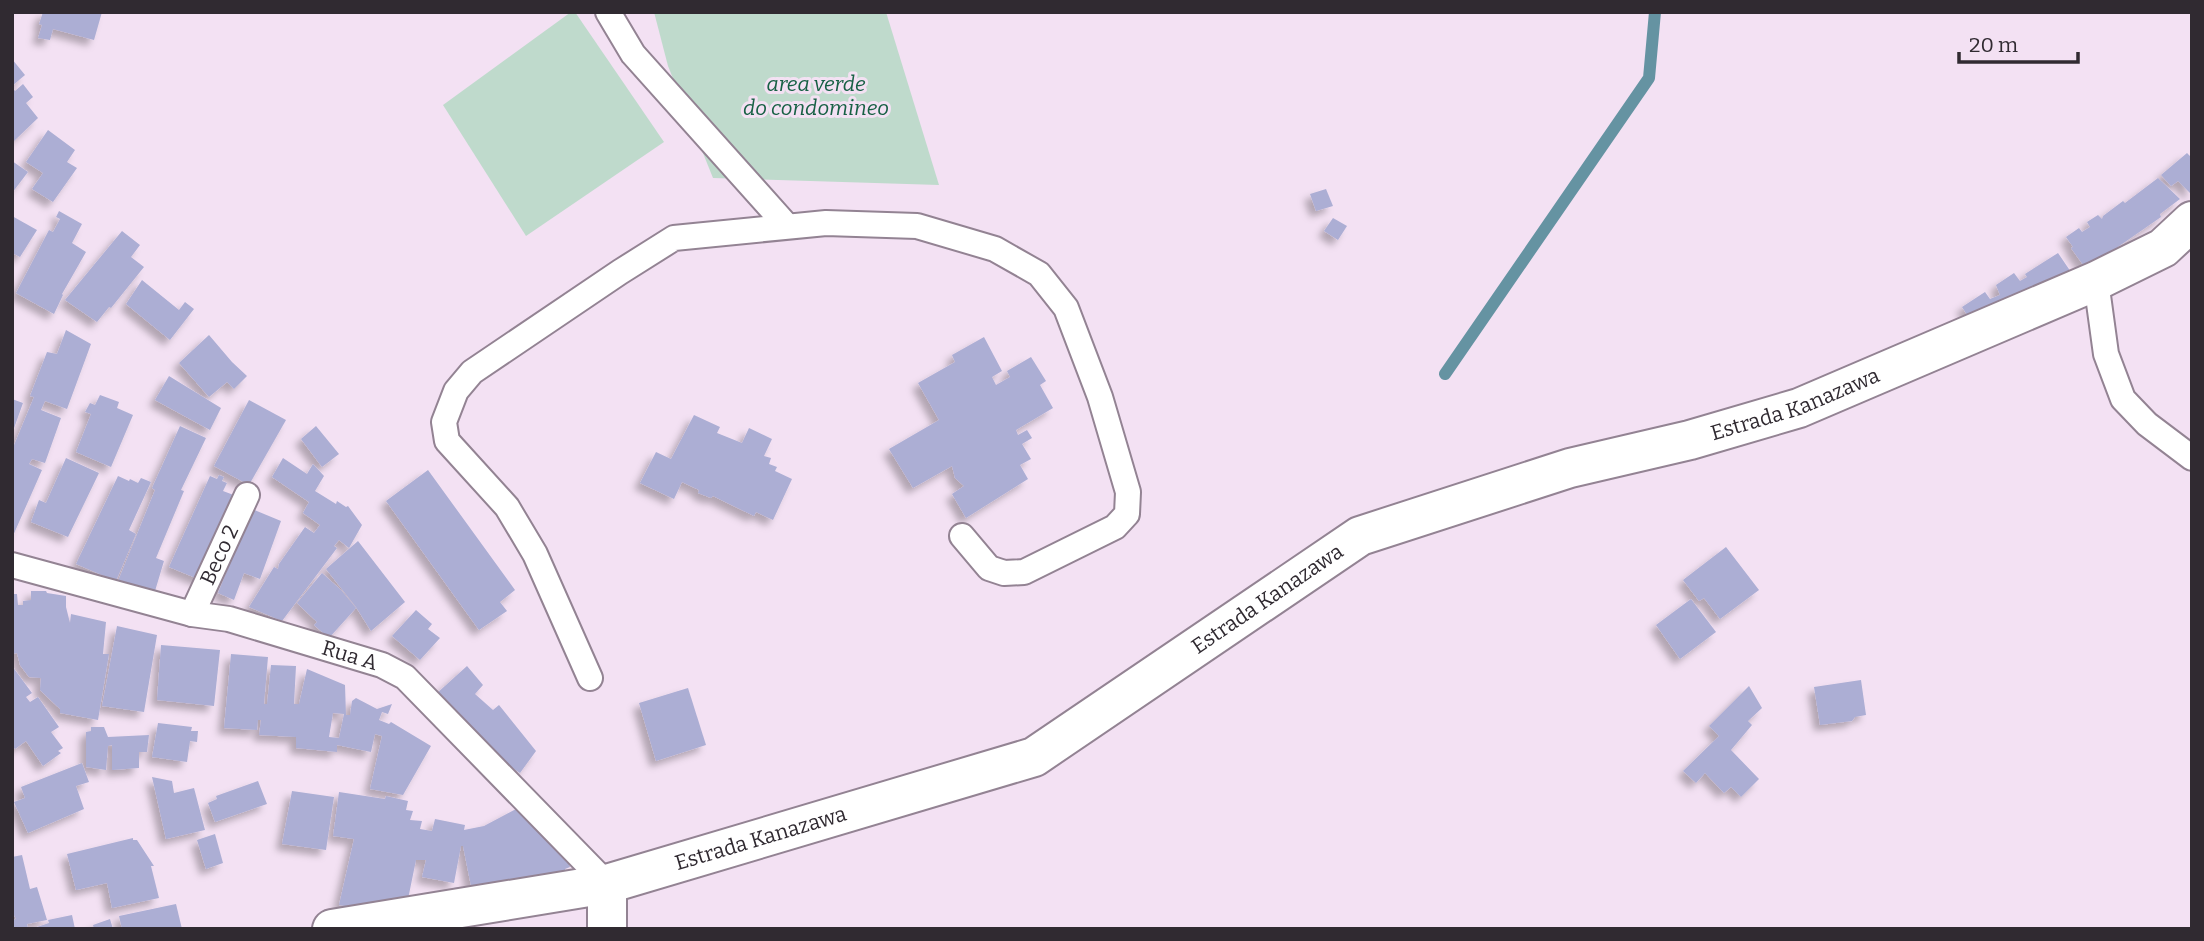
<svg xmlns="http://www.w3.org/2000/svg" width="2204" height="941" viewBox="0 0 2204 941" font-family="Bitter,serif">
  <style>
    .green { fill: #bfdacc }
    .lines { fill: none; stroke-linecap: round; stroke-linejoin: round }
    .stream { stroke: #6593a2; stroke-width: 12 }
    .building { fill: #acaed4; fill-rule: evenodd; filter: url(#shadow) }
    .lane-casing { stroke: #938393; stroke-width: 28 }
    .street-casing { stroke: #938393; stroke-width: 42 }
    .lane { stroke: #fff; stroke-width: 24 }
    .street { stroke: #fff; stroke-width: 38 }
    .labels { text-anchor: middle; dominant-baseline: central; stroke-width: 6; stroke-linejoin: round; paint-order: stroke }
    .park-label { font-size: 21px; font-style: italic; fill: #176044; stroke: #f3e1f3 }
    .street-label { font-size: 21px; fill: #302a31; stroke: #f3e1f3 }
  </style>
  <defs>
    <filter id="shadow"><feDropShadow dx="-6" dy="6" stdDeviation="3.5" flood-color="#0004"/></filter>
  </defs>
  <rect width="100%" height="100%" fill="#f3e1f3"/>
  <!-- green -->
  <g class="green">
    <path d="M 571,12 L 575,12 L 664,142 L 526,236 L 443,105 Z"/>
    <path d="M 654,12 L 886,12 L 939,185 L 713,178 L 668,66 Z"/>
  </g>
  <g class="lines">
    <!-- stream -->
    <path class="stream" d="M 1445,374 L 1649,78 L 1655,12"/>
  </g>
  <!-- building -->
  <g class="building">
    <path d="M 43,12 L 102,12 L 94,40 L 53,29 L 50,40 L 38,38 L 42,25 L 39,24 Z"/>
    <path d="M 12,59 L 25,75 L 12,86 Z"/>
    <path d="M 23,84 L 33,97 L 26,103 L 38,118 L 14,141 L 12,87 L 15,91 Z"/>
    <path d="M 48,130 L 75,150 L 67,162 L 77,168 L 53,202 L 32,189 L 43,173 L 26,162 Z"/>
    <path d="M 2187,153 L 2192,158 L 2192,191 L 2190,193 L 2178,181 L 2171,186 L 2161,175 Z"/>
    <path d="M 12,161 L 28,172 L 12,193 Z"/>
    <path d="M 2158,178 L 2180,199 L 2160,214 L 2161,217 L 2086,269 L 2071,248 L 2073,247 L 2066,237 L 2079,228 L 2082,232 L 2090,227 L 2087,222 L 2098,215 L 2102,219 L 2103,216 L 2123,201 L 2125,203 Z"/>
    <path d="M 1326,189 L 1333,206 L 1316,211 L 1310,194 Z"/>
    <path d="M 59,211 L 82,224 L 72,243 L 86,252 L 62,294 L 63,295 L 54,314 L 16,293 L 49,230 L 53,232 L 60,219 L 56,217 Z"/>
    <path d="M 12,216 L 37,230 L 20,257 L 12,253 Z"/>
    <path d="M 1333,218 L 1347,226 L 1338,240 L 1324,231 Z"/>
    <path d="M 122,231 L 140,245 L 131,257 L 144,267 L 111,308 L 109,307 L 97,322 L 65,300 Z"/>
    <path d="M 2058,253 L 2073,275 L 1975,327 L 1962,307 L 1985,292 L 1990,299 L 2000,295 L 1996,285 L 2014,273 L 2020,281 L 2027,277 L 2025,274 Z"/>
    <path d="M 142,280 L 179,310 L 185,302 L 194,309 L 170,340 L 126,304 Z"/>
    <path d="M 66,330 L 91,344 L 67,409 L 45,401 L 41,410 L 61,418 L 45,463 L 32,459 L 29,464 L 42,470 L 12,538 L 12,450 L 34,397 L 30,396 L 47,352 L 57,354 Z"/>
    <path d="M 209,335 L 232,362 L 247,376 L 234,389 L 227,382 L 209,397 L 179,363 Z"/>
    <path d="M 984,337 L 1002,371 L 992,377 L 996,385 L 1010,377 L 1007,371 L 1031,357 L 1046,381 L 1040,385 L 1053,408 L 1016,430 L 1018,435 L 1027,430 L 1032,438 L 1022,444 L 1031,459 L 1020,465 L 1028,479 L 966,518 L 952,494 L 964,486 L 955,478 L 952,466 L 913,488 L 889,449 L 939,420 L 918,383 L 955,362 L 952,355 Z"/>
    <path d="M 169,376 L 221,408 L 210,430 L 155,400 Z"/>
    <path d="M 100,395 L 119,402 L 117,408 L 133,415 L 111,467 L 76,452 L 91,414 L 85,412 L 90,403 L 95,405 Z"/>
    <path d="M 12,399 L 23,403 L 13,431 L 12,431 Z"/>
    <path d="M 249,400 L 286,420 L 249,485 L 214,466 Z"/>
    <path d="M 694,415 L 720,427 L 717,433 L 742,443 L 749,428 L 772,439 L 764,456 L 771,458 L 769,464 L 777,467 L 775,471 L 792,479 L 773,520 L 756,512 L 754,516 L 713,496 L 711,498 L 698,493 L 699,490 L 682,482 L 674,499 L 640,483 L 656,452 L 671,459 Z"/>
    <path d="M 180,426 L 206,438 L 181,490 L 184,491 L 156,558 L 164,561 L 155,591 L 118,581 L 155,490 L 152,488 Z"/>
    <path d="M 316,426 L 339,454 L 322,467 L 301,439 Z"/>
    <path d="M 66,458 L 99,473 L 68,537 L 31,522 L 39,500 L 46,503 Z"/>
    <path d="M 283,458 L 307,474 L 313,464 L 324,476 L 315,491 L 336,504 L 337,501 L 346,507 L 348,506 L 362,525 L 349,548 L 339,540 L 334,546 L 337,548 L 282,621 L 249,607 L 274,567 L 278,569 L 279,564 L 305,527 L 314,533 L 320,525 L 303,513 L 309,502 L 272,477 Z"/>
    <path d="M 428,470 L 515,590 L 500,602 L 507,611 L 479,630 L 386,501 Z"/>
    <path d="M 219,475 L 224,477 L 222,481 L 227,483 L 223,491 L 239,497 L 203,581 L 169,567 L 210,476 L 217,479 Z"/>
    <path d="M 118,476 L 129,481 L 130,479 L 138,483 L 141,478 L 151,482 L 129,530 L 136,534 L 116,581 L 76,564 Z"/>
    <path d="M 252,509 L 281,521 L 260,579 L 244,573 L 234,600 L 218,593 Z"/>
    <path d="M 358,541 L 405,602 L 371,631 L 356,607 L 326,569 Z"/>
    <path d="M 1726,547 L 1759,590 L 1720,619 L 1704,598 L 1699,601 L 1683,580 Z"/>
    <path d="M 322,573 L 341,590 L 356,608 L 329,638 L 314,625 L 317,622 L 297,603 Z"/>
    <path d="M 31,591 L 46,591 L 47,593 L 66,596 L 66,607 L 70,623 L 71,614 L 106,622 L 103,654 L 109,654 L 98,720 L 60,713 L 60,709 L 40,690 L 41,678 L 29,677 L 20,665 L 17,653 L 12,654 L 12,594 L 17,594 L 18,605 L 23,605 L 23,601 L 31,600 Z"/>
    <path d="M 1691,599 L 1716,632 L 1680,659 L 1656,625 Z"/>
    <path d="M 416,610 L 432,624 L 428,629 L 440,638 L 420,660 L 392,636 Z"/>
    <path d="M 117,626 L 157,635 L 144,712 L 102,706 Z"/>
    <path d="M 161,645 L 220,650 L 214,706 L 157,700 Z"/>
    <path d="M 231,654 L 268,657 L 264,704 L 267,704 L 271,665 L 296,666 L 294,704 L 299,704 L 307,669 L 345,685 L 346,715 L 350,715 L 352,701 L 356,698 L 377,709 L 392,704 L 388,714 L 382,712 L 379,720 L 389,724 L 391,722 L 431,746 L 403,795 L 370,789 L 382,736 L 375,734 L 371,752 L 337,745 L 337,752 L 296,748 L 296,737 L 259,735 L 261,720 L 258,720 L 257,730 L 224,728 ZM 333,713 L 344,714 L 339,738 L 329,737 Z"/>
    <path d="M 12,666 L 32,693 L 26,697 L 30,702 L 38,697 L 59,727 L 51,732 L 63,748 L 58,751 L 61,753 L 43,766 L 26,741 L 15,749 L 12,745 Z"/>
    <path d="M 467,666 L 483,685 L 475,694 L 493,710 L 499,705 L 536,751 L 520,773 L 501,760 L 435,695 Z"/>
    <path d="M 1861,680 L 1866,715 L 1855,717 L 1852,721 L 1820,725 L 1814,687 Z"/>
    <path d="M 1749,686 L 1762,708 L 1748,721 L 1752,725 L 1731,750 L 1759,779 L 1741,797 L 1731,787 L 1724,793 L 1705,773 L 1696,783 L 1683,771 L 1719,736 L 1709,726 Z"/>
    <path d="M 688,688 L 706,745 L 656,761 L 639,703 Z"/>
    <path d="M 158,723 L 192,727 L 191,731 L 198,731 L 197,742 L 190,741 L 187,762 L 152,757 Z"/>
    <path d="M 91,727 L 104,727 L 108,737 L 149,735 L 147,752 L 139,752 L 139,768 L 112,770 L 112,745 L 108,746 L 106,770 L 86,767 L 86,732 L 91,731 Z"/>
    <path d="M 82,763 L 89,782 L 76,786 L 84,809 L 28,833 L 14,802 L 25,798 L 21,787 Z"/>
    <path d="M 152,777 L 172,781 L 174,793 L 194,788 L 205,830 L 166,839 Z"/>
    <path d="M 258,781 L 267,804 L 215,822 L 208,803 L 217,799 L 216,796 Z"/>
    <path d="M 292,791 L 334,797 L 326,850 L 282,844 Z"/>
    <path d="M 339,792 L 385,799 L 386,796 L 408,801 L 406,810 L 413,811 L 410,820 L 422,821 L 420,829 L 432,831 L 435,819 L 465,825 L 464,830 L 484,826 L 516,809 L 535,828 L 563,844 L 570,867 L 565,869 L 567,879 L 455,904 L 453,888 L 471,886 L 463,846 L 461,846 L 454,883 L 422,877 L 426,860 L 416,860 L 407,904 L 387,913 L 339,905 L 354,839 L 333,836 Z"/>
    <path d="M 215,834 L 223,863 L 206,869 L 197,840 Z"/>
    <path d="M 133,838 L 133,840 L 137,840 L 154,866 L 151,866 L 159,898 L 112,908 L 107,883 L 76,890 L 67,854 Z"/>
    <path d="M 22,855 L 30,889 L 37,887 L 47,920 L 27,924 L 28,929 L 12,929 L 12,920 L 16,919 L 12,911 L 12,857 Z"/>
    <path d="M 176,904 L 182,929 L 122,929 L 119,916 Z"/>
    <path d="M 72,915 L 75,929 L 31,929 L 49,923 L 48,920 Z"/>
    <path d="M 110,919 L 113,929 L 94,929 L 93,925 Z"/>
  </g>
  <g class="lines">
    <!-- lane casing -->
    <g class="lane-casing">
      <g id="lane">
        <path d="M 608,12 L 633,54 L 787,226"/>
        <path d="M 2096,281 L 2106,354 L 2123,399 L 2147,424 L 2192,458"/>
        <path id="s1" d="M 12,565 L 192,614 L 229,619 L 382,665 L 405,677 L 607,884"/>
        <path id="s2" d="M 192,614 L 247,495"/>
        <path d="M 590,678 L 535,554 L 507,507 L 447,441 L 444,422 L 456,391 L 472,372 L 620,272 L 674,238 L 826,223 L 917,226 L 995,249 L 1039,274 L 1066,308 L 1100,397 L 1128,492 L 1127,514 L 1115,527 L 1024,572 L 1004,573 L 989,568 L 962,536"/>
      </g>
    </g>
    <!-- street casing -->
    <g class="street-casing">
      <g id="street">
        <path id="s3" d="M 332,929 L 607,884 L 1034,757 L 1360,536 L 1570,468 L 1690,440 L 1799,408 L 2096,281 L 2163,248 L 2192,221"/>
        <path d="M 607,929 L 607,884"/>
      </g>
    </g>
    <!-- lane -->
    <use href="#lane" class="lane"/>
    <!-- street -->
    <use href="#street" class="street"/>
  </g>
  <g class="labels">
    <!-- park labels -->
    <g class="park-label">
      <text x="816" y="84">area verde<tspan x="816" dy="24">do condomineo</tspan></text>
    </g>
    <!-- street labels -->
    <g class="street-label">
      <text stroke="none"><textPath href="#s3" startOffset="1573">Estrada Kanazawa</textPath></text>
      <text stroke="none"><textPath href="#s2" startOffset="65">Beco 2</textPath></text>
      <text stroke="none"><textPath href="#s3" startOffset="1006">Estrada Kanazawa</textPath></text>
      <text stroke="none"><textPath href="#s1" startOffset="350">Rua A</textPath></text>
      <text stroke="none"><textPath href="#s3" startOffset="439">Estrada Kanazawa</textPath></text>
    </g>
  </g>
  <!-- border -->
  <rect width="2204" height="941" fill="none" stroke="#302a31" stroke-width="28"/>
  <!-- scale -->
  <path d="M1959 52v10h119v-10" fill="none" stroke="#302a31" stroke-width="3.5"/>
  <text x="1969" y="52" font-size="21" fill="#302a31" stroke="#f3e1f3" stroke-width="5" paint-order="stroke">20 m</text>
</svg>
